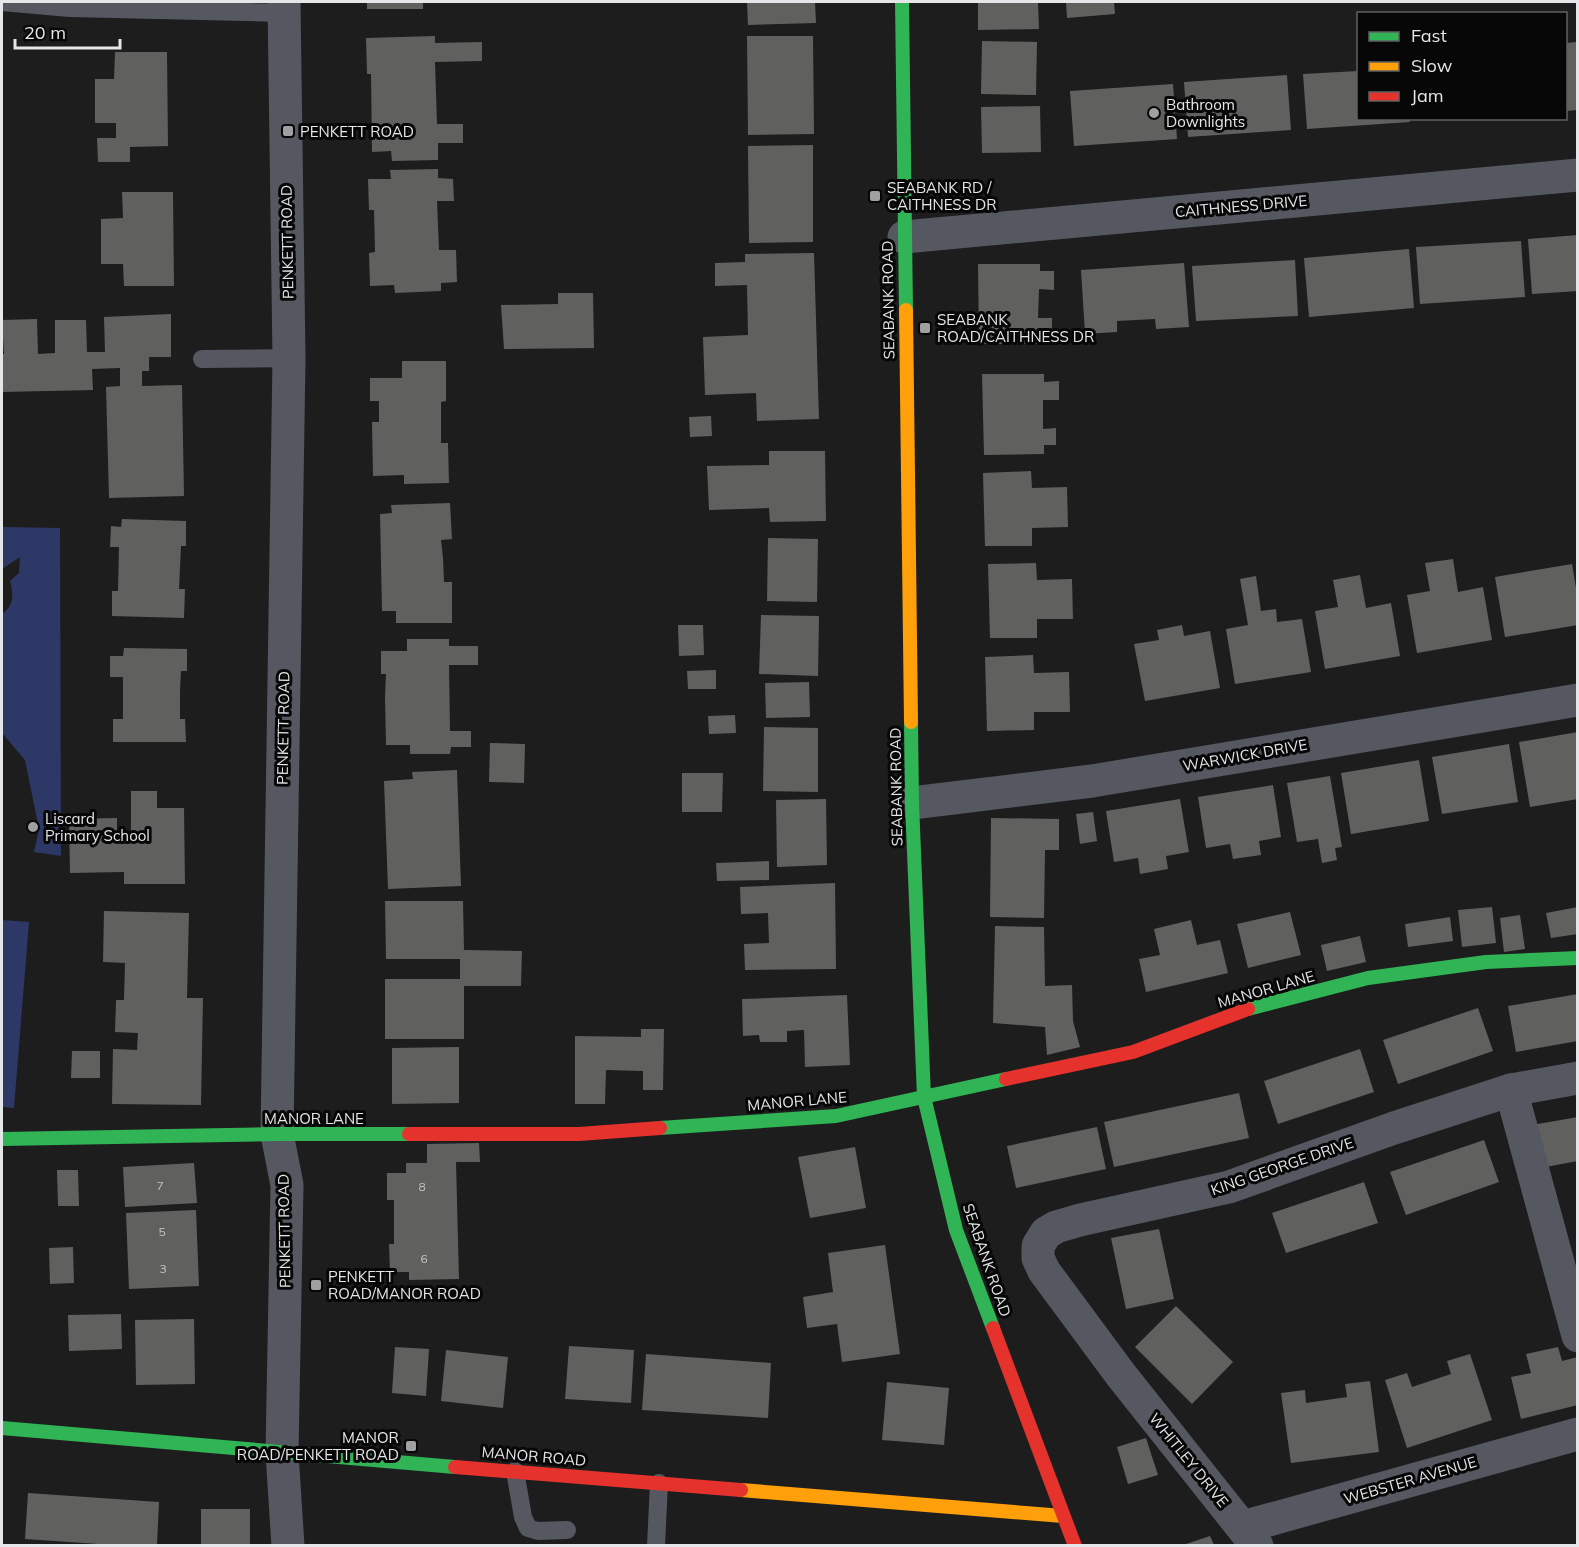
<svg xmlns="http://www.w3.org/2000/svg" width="1579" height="1547" viewBox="0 0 1579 1547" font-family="Mulish,sans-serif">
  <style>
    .green { fill: #2e3866 }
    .building { fill: #60605f }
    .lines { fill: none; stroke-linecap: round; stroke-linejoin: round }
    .lane { stroke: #555860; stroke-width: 18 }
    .street { stroke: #555860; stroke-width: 33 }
    .fast { stroke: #30b455; stroke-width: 14 }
    .slow { stroke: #ff9f0a; stroke-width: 14 }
    .jam { stroke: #e5322d; stroke-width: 14 }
    .poi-dot { fill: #9fa0a1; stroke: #070708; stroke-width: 2 }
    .labels { text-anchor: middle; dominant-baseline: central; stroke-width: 6; stroke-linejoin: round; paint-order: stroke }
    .number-label { font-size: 12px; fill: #c4c4c5 }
    .poi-label { font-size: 15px; fill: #e5e6e7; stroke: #070708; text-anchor: start }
    .street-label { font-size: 15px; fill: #e5e6e7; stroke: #070708 }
  </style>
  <rect width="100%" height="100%" fill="#1d1d1e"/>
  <!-- green -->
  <g class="green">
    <path d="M 2,527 L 60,528 L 61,856 L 34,852 L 39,829 L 25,760 L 2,733 L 2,614 C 14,605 14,595 10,581 L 19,573 L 20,557 L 2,569 L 2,590 Z"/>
    <path d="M 2,920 L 29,922 L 14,1108 L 2,1107 Z"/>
  </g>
  <!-- building -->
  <g class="building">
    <rect x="367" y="2" width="56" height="7"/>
    <path d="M 747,2 L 815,2 L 816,23 L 748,25 Z"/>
    <path d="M 978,2 L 1038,2 L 1039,29 L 978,30 Z"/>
    <path d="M 1066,2 L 1114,2 L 1115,14 L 1067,18 Z"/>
    <path d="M 435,36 L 435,43 L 482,42 L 482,61 L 435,62 L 437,124 L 463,124 L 463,143 L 438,143 L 438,160 L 392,161 L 391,151 L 372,152 L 371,74 L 367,74 L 366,38 Z"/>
    <path d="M 747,36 L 813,36 L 814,134 L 748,135 Z"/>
    <path d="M 982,41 L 1037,42 L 1036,95 L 981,94 Z"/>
    <path d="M 1576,42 L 1578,60 L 1578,110 L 1566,111 L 1566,43 Z"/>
    <path d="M 115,52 L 167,52 L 168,146 L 130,147 L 130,162 L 98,162 L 97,138 L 116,138 L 116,123 L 95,123 L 95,79 L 114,79 Z"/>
    <path d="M 1358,71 L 1358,118 L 1409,118 L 1410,122 L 1307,129 L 1303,74 Z"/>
    <path d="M 1287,75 L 1291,130 L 1188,137 L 1184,82 Z"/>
    <path d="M 1173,84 L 1177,139 L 1074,146 L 1070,91 Z"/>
    <path d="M 1040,106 L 1041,152 L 982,153 L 981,107 Z"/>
    <path d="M 813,145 L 813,242 L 749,243 L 748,146 Z"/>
    <path d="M 438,169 L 438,178 L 453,179 L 454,201 L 437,201 L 439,250 L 456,250 L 457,282 L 441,283 L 441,291 L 395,293 L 394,285 L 370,286 L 369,253 L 375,252 L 374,210 L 369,210 L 368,179 L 391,179 L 390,170 Z"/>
    <path d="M 122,192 L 173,192 L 174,286 L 124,286 L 123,264 L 101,264 L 101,219 L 123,218 Z"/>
    <path d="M 1578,235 L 1578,291 L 1532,294 L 1528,239 Z"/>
    <path d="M 1521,241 L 1525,297 L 1420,304 L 1416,247 Z"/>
    <path d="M 1409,249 L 1414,308 L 1309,317 L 1304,258 Z"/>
    <path d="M 814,253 L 819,419 L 757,421 L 756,393 L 705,395 L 703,337 L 748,335 L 747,285 L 715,286 L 715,263 L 745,262 L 745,254 Z"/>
    <path d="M 1295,260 L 1298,316 L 1196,321 L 1192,266 Z"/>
    <path d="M 1184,263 L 1189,327 L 1156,329 L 1155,319 L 1117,321 L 1117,332 L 1085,334 L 1081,270 Z"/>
    <path d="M 978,264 L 1040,264 L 1040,271 L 1054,271 L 1054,290 L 1039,289 L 1038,318 L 1052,318 L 1052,335 L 1040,335 L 1040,344 L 979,344 Z"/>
    <path d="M 558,293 L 593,293 L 594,348 L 504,349 L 501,305 L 558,304 Z"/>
    <path d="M 171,314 L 171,357 L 149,357 L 149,371 L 142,371 L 142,386 L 182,385 L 184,496 L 109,498 L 106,387 L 120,386 L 120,368 L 92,369 L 93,390 L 2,392 L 2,354 L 4,354 L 2,320 L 37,319 L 38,354 L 55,353 L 55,320 L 86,320 L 87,352 L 105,352 L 104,317 Z"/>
    <path d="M 402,361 L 446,361 L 446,401 L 441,402 L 441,443 L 448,443 L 449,483 L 404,484 L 404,475 L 373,476 L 372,422 L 379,422 L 379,401 L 370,401 L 370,378 L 402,378 Z"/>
    <path d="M 982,374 L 1044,374 L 1044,382 L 1059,381 L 1059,400 L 1043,400 L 1043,429 L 1056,428 L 1056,445 L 1044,445 L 1044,454 L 984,455 Z"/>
    <path d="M 711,416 L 712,436 L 690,437 L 689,417 Z"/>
    <path d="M 769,451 L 825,451 L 826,521 L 770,522 L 769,508 L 709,510 L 707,466 L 769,465 Z"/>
    <path d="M 1031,471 L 1032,488 L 1067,487 L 1068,527 L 1032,528 L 1032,546 L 985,546 L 983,473 Z"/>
    <path d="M 450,503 L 452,539 L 441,540 L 443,558 L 444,582 L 452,582 L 452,623 L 396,623 L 396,611 L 382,611 L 380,514 L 392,513 L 391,505 Z"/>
    <path d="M 122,519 L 186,521 L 186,546 L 181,546 L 179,589 L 185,589 L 184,618 L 112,616 L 112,591 L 118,591 L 119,547 L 110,547 L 111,526 L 121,527 Z"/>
    <path d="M 768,538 L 818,539 L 817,602 L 767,601 Z"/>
    <path d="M 1453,559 L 1458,592 L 1483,587 L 1492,640 L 1417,653 L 1407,595 L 1430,591 L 1425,563 Z"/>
    <path d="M 1036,563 L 1037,580 L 1072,579 L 1073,619 L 1037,619 L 1037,638 L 990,638 L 988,564 Z"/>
    <path d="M 1572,564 L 1578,600 L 1578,625 L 1505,637 L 1495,577 Z"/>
    <path d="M 1360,575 L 1366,608 L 1391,603 L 1400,656 L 1325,669 L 1315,611 L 1338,607 L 1333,580 Z"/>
    <path d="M 1256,576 L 1261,611 L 1276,609 L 1277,622 L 1302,619 L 1311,672 L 1235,684 L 1226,629 L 1248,625 L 1240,579 Z"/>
    <path d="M 761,615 L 819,616 L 818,676 L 759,674 Z"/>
    <path d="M 678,625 L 703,625 L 704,655 L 679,656 Z"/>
    <path d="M 1182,625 L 1184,636 L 1210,631 L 1220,688 L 1145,701 L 1134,644 L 1159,640 L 1157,630 Z"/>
    <path d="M 407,639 L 449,639 L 449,646 L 478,646 L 478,665 L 449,665 L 450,731 L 471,731 L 471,747 L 451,747 L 450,754 L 410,754 L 410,745 L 386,745 L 385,697 L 386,674 L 381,674 L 381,651 L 407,651 Z"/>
    <path d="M 124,648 L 187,649 L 187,671 L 181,671 L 180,691 L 180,719 L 185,719 L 186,742 L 113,742 L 113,719 L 123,719 L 123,677 L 110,677 L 110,656 L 123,656 Z"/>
    <path d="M 1033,655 L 1034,673 L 1069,672 L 1070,712 L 1034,712 L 1034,730 L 987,731 L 985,657 Z"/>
    <path d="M 716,670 L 716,689 L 688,689 L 687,671 Z"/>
    <path d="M 809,682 L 810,717 L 766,718 L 765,683 Z"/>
    <path d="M 735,715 L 736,733 L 709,734 L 708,716 Z"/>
    <path d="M 764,727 L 818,728 L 818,792 L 763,791 Z"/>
    <path d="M 1578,732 L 1578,799 L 1530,807 L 1519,742 Z"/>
    <path d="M 490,743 L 525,744 L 524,783 L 489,782 Z"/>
    <path d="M 1509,744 L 1518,802 L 1442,814 L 1432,757 Z"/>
    <path d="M 1419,760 L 1429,821 L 1351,834 L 1341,773 Z"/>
    <path d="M 457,770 L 461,886 L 388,889 L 384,781 L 413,779 L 412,772 Z"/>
    <path d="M 682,773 L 723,773 L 722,812 L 682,812 Z"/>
    <path d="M 1330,776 L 1342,847 L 1335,848 L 1337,860 L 1322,863 L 1318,839 L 1297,842 L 1287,783 Z"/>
    <path d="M 1273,785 L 1281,837 L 1259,841 L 1261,855 L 1233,859 L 1230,844 L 1206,848 L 1198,797 Z"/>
    <path d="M 131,791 L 157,791 L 157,808 L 184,808 L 185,884 L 124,884 L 124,872 L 70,873 L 69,819 L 117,818 L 117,832 L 131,832 Z"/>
    <path d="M 826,799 L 827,865 L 777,867 L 776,800 Z"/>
    <path d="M 1180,799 L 1189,852 L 1166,856 L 1168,869 L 1140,874 L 1138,858 L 1114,862 L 1106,811 Z"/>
    <path d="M 1093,812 L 1097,841 L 1080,844 L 1076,814 Z"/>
    <path d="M 991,818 L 1059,819 L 1059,850 L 1045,850 L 1044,918 L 990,917 Z"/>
    <path d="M 769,861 L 769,880 L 717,881 L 716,863 Z"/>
    <path d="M 835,883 L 836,969 L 745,970 L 744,944 L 769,943 L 768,913 L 741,914 L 740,887 Z"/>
    <path d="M 385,901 L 463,901 L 464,950 L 522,951 L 521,986 L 464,986 L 464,1039 L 385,1039 L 385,979 L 460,979 L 460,959 L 386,959 Z"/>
    <path d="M 1492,907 L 1496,943 L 1462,947 L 1458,910 Z"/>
    <path d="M 1578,907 L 1578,934 L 1551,938 L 1546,913 Z"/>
    <path d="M 104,911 L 189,913 L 187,998 L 203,998 L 201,1105 L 112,1104 L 113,1049 L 137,1050 L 138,1033 L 115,1032 L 116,1000 L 124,1000 L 125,963 L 103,962 Z"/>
    <path d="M 1290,912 L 1301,955 L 1248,968 L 1237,924 Z"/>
    <path d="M 1520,915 L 1525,949 L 1504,952 L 1500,918 Z"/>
    <path d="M 1450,917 L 1453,941 L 1408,947 L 1405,924 Z"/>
    <path d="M 1191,920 L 1197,945 L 1220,940 L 1228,973 L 1146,992 L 1139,959 L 1160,955 L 1154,929 Z"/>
    <path d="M 995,926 L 1044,927 L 1045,986 L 1072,985 L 1073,1021 L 1080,1047 L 1047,1055 L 1045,1027 L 993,1023 Z"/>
    <path d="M 1360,936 L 1366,962 L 1327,971 L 1321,945 Z"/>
    <path d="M 1578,994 L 1578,1041 L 1516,1052 L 1508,1006 Z"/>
    <path d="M 847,995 L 850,1065 L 805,1067 L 804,1030 L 787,1031 L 787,1042 L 760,1042 L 759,1035 L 743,1036 L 742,999 Z"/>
    <path d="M 1478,1008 L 1493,1051 L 1398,1084 L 1383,1040 Z"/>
    <path d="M 641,1029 L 664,1029 L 663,1090 L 643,1090 L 643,1071 L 606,1070 L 605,1104 L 575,1104 L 575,1036 L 641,1037 Z"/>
    <path d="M 459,1047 L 459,1103 L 392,1104 L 392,1048 Z"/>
    <path d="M 1360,1049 L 1374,1092 L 1278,1124 L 1264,1081 Z"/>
    <path d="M 72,1051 L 100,1051 L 100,1078 L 71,1078 Z"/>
    <path d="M 1239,1093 L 1249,1138 L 1114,1167 L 1104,1122 Z"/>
    <path d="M 1578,1117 L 1578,1161 L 1540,1168 L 1532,1125 Z"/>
    <path d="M 1097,1127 L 1106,1169 L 1016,1188 L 1007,1146 Z"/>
    <path d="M 1484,1140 L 1499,1182 L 1406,1215 L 1390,1172 Z"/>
    <path d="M 479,1143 L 480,1162 L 456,1162 L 459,1279 L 409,1280 L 409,1272 L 390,1272 L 389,1244 L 394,1244 L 394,1200 L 387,1200 L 387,1173 L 406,1173 L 406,1163 L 427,1163 L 427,1144 Z"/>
    <path d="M 855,1147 L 866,1208 L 810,1218 L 798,1157 Z"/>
    <path d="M 194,1163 L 197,1203 L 125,1207 L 123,1167 Z"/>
    <path d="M 57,1170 L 78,1170 L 79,1206 L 58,1206 Z"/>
    <path d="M 1364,1182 L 1378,1223 L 1286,1253 L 1272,1213 Z"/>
    <path d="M 196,1210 L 199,1286 L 129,1289 L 126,1213 Z"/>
    <path d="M 1159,1229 L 1174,1299 L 1126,1309 L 1111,1238 Z"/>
    <path d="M 885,1245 L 900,1354 L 842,1362 L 837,1324 L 807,1328 L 803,1297 L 833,1292 L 828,1253 Z"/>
    <path d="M 73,1247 L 74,1283 L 50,1284 L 49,1248 Z"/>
    <path d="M 1176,1306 L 1233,1362 L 1192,1404 L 1135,1347 Z"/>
    <path d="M 121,1314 L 122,1349 L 69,1351 L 68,1315 Z"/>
    <path d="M 194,1319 L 195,1384 L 136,1385 L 135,1320 Z"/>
    <path d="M 569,1346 L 634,1350 L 631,1403 L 565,1399 Z"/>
    <path d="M 395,1347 L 429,1349 L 426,1396 L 392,1393 Z"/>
    <path d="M 1558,1347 L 1562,1361 L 1578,1357 L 1578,1405 L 1521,1419 L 1511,1377 L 1531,1373 L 1526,1354 Z"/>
    <path d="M 446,1350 L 508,1357 L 503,1408 L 441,1401 Z"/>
    <path d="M 646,1354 L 771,1363 L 768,1418 L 642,1410 Z"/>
    <path d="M 1470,1354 L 1492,1420 L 1407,1448 L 1385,1380 L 1407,1373 L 1412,1387 L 1451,1374 L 1447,1361 Z"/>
    <path d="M 1370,1381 L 1379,1452 L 1291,1463 L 1281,1393 L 1305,1390 L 1306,1403 L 1347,1397 L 1345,1384 Z"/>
    <path d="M 887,1382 L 949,1388 L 944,1445 L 882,1440 Z"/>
    <path d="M 1146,1438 L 1158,1475 L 1128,1484 L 1117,1447 Z"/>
    <path d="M 28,1493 L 159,1502 L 157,1545 L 113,1545 L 25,1539 Z"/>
    <rect x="201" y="1509" width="49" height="36"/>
    <path d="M 1210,1536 L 1214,1545 L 1183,1545 Z"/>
  </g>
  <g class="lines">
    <!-- lane -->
    <g class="lane">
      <path d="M 2,2 L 70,8 L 284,13"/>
      <path d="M 202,359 L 289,358"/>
      <path d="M 515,1471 L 523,1517 L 528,1528 L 538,1531 L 567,1530"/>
      <path d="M 656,1546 L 659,1483"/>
    </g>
    <!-- street -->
    <g class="street">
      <path d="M 284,2 L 289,358 L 277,1134 L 287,1185 L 282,1453 L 288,1546"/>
      <path d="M 904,237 L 1578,175"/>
      <path d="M 912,803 L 1092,781 L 1578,700"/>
      <path d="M 1511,1090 L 1578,1336"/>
      <path d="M 1243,1527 L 1578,1434"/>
      <path d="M 1257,1546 L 1121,1375 L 1044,1271 L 1038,1258 L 1038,1246 L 1046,1233 L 1056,1227 L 1080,1220 L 1229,1187 L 1394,1128 L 1511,1090 L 1578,1078"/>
    </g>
    <!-- fast -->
    <g class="fast">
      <path d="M 902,2 L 906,310"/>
      <path d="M 911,722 L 912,803 L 924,1097 L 956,1230 L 993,1328"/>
      <path d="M 1248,1009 L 1368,978 L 1486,962 L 1578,958"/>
      <path d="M 660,1128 L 836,1116 L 1006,1079"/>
      <path d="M 2,1139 L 277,1134 L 409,1134"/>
      <path d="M 2,1428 L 455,1467"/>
    </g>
    <!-- slow -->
    <g class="slow">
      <path d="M 906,310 L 911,722"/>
      <path d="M 741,1490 L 1063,1516"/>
    </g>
    <!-- jam -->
    <g class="jam">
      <path d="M 1006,1079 L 1133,1052 L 1248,1009"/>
      <path d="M 409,1134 L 579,1134 L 660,1128"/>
      <path d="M 993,1328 L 1075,1546"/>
      <path d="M 455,1467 L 741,1490"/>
    </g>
  </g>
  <!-- markers -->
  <g class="poi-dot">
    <circle cx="1154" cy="113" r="6"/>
    <rect x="282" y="125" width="12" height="12" rx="3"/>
    <rect x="869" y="190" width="12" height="12" rx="3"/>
    <rect x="919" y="322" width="12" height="12" rx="3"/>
    <circle cx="33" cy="827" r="6"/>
    <rect x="310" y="1279" width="12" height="12" rx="3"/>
    <rect x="405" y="1440" width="12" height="12" rx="3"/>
  </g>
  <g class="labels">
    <!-- number labels -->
    <g class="number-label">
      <text x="160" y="1185">7</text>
      <text x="422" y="1186">8</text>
      <text x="162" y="1231">5</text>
      <text x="424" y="1258">6</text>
      <text x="163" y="1268">3</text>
    </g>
    <!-- poi labels -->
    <g class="poi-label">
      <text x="1166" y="104">Bathroom<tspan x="1166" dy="17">Downlights</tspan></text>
      <text x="300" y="131">PENKETT ROAD</text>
      <text x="887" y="187">SEABANK RD /<tspan x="887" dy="17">CAITHNESS DR</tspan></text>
      <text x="937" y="319">SEABANK<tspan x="937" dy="17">ROAD/CAITHNESS DR</tspan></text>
      <text x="45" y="818">Liscard<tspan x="45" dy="17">Primary School</tspan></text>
      <text x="328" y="1276">PENKETT<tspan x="328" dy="17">ROAD/MANOR ROAD</tspan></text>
      <text x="399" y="1437" text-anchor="end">MANOR<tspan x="399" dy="17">ROAD/PENKETT ROAD</tspan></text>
    </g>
    <!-- street labels -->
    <g class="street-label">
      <text transform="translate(1241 206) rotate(-5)">CAITHNESS DRIVE</text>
      <text transform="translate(287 242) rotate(-91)">PENKETT ROAD</text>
      <text transform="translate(888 300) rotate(-91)">SEABANK ROAD</text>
      <text transform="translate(283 728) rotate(-89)">PENKETT ROAD</text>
      <text transform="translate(1245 755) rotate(-10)">WARWICK DRIVE</text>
      <text transform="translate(896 787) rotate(-91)">SEABANK ROAD</text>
      <text transform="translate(1266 989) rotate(-16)">MANOR LANE</text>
      <text transform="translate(797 1101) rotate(-5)">MANOR LANE</text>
      <text x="314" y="1118">MANOR LANE</text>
      <text transform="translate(1282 1166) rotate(-19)">KING GEORGE DRIVE</text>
      <text transform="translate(284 1231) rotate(-91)">PENKETT ROAD</text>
      <text transform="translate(987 1260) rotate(71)">SEABANK ROAD</text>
      <text transform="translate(534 1456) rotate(5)">MANOR ROAD</text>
      <text transform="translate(1189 1460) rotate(51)">WHITLEY DRIVE</text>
      <text transform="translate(1410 1480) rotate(-16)">WEBSTER AVENUE</text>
    </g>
  </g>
  <!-- border -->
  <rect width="1579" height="1547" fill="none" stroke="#e5e6e7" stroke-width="6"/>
  <!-- legend -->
  <rect x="1357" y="12" width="210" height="108" fill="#070708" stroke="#606061" stroke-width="1.5"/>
  <rect x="1369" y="32" width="30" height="9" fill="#30b455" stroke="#606061" stroke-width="1.5"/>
  <text x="1411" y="42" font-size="18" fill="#e5e6e7">Fast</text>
  <rect x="1369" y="62" width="30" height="9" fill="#ff9f0a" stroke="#606061" stroke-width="1.5"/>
  <text x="1411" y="72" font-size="18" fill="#e5e6e7">Slow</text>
  <rect x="1369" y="92" width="30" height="9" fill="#e5322d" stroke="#606061" stroke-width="1.5"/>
  <text x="1411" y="102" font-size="18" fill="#e5e6e7">Jam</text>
  <!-- scale -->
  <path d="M15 39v9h105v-9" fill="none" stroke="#e5e6e7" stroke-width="3"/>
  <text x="24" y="39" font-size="18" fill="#e5e6e7" stroke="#070708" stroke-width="4.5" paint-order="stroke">20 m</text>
</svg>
